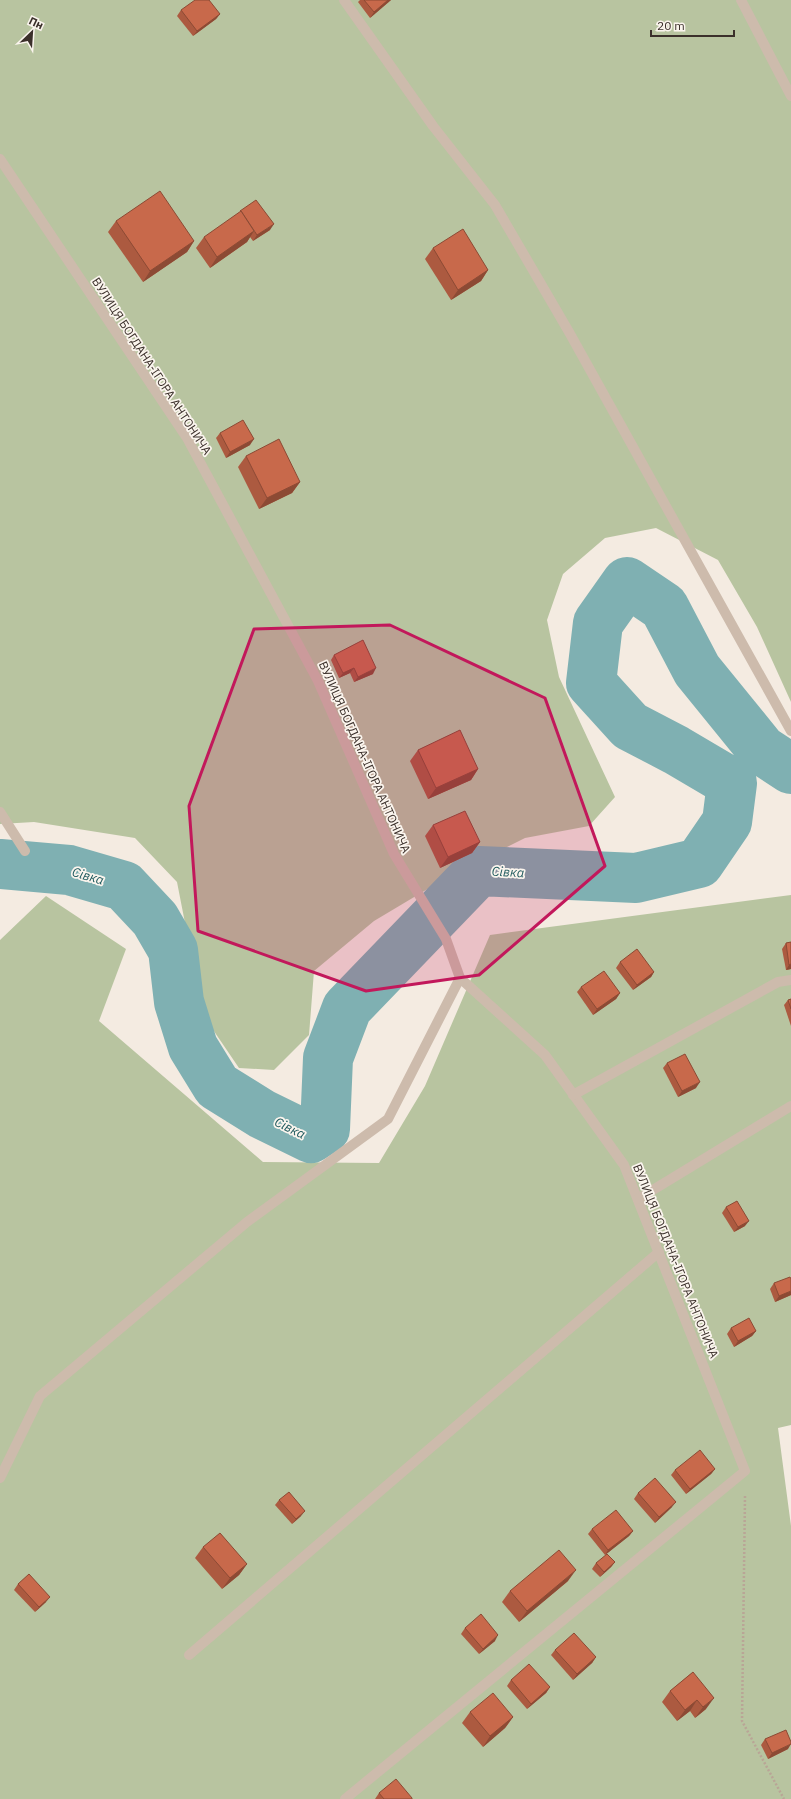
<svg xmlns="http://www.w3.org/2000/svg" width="791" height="1799" viewBox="0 0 791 1799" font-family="'IBM Plex Sans',sans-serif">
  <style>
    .green { fill: #b8c4a0 }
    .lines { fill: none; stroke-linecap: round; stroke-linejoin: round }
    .river { stroke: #7fb0b2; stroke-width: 50 }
    .path { stroke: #b9a596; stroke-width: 2.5; stroke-dasharray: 2 2; stroke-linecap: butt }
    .minor { stroke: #cdbbac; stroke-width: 10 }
    .wall { fill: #ac5a40 }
    .shaded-wall { fill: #8c4a34 }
    .building { fill: #c8694b; stroke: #8c4a34 }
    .marked { fill: #c2185b; fill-opacity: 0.2; stroke: #c2185b; stroke-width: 3; stroke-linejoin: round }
    .labels { text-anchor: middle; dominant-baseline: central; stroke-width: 3.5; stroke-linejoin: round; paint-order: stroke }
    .street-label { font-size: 12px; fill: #3b302b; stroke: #fbf5ee }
    .water-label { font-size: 13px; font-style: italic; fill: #1f5a5e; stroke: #fbf5ee }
  </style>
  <rect width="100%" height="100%" fill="#f4ebe1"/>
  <!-- green -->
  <g class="green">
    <path d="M 0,0 L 791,0 L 791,702 L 757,627 L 718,560 L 656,528 L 605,538 L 563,574 L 547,620 L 559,677 L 615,797 L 589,826 L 525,838 L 451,875 L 374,921 L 314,971 L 309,1035 L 274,1070 L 239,1068 L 203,1015 L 177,882 L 135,838 L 34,822 L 0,824 Z"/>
    <path d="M 791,895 L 791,1425 L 778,1428 L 791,1526 L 791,1799 L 0,1799 L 0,940 L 46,896 L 126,949 L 99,1021 L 263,1162 L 379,1163 L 425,1086 L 490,935 Z"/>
  </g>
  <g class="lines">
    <!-- river -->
    <path class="river" d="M 0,864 L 69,870 L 124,886 L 155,919 L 173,950 L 179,1002 L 193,1047 L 217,1086 L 262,1114 L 311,1138 L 325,1129 L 328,1058 L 347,1008 L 479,871 L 636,878 L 699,863 L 727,822 L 732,783 L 676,750 L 630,726 L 591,683 L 598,623 L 627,582 L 664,607 L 697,670 L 762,750 L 791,769"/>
    <!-- path -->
    <path class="path" d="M 745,1496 L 742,1721 L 784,1799"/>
    <!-- minor -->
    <g class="minor">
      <path d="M 344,0 L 433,126 L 495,205 L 569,332 L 791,731"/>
      <path d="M 741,0 L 791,96"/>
      <path d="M 0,159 L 187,438 L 318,681 L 394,854 L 446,939 L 460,978 L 545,1055 L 624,1165 L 745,1471 L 345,1799"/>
      <path d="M 0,812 L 25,851"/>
      <path d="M 573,1095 L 778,982 L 791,980"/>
      <path d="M 638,1199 L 791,1106"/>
      <path d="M 0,1478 L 40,1396 L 247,1222 L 388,1119 L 460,978"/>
      <path d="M 189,1655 L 659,1252"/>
    </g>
  </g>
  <!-- wall -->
  <g class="wall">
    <path d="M 360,0 L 391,0 L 370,18 L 358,2 Z"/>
    <path d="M 181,10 L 220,14 L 216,19 L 193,36 L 177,16 Z"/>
    <path d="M 116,221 L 194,241 L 187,252 L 143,282 L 108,232 Z"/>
    <path d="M 270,230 L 253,241 L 250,237 L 247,242 L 210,268 L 196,248 L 204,237 Z"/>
    <path d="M 433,248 L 488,270 L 481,281 L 451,300 L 425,259 Z"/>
    <path d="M 220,433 L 250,445 L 226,458 L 216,438 Z"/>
    <path d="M 246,456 L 300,482 L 292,493 L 259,509 L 238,467 Z"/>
    <path d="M 334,655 L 373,674 L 354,682 L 350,673 L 339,678 L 331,660 Z"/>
    <path d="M 418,750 L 478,769 L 471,780 L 428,799 L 410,761 Z"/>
    <path d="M 433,825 L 480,842 L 472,853 L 440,868 L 425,836 Z"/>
    <path d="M 791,942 L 791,969 L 786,970 L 782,949 L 786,943 Z"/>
    <path d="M 620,962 L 654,972 L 651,977 L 633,990 L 616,968 Z"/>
    <path d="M 581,987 L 620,993 L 616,999 L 593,1015 L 577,992 Z"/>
    <path d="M 791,999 L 791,1026 L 784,1005 L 788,1000 Z"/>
    <path d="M 667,1063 L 696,1088 L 678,1097 L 663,1068 Z"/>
    <path d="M 726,1207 L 745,1226 L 734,1232 L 722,1213 Z"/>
    <path d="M 774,1283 L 791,1295 L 775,1302 L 770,1289 Z"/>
    <path d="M 731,1328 L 756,1331 L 752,1336 L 734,1347 L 727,1334 Z"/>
    <path d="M 715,1469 L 711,1474 L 686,1494 L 671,1475 L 675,1470 Z"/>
    <path d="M 638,1493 L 672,1507 L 655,1523 L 634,1499 Z"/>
    <path d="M 279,1500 L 301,1516 L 292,1524 L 275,1505 Z"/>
    <path d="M 592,1529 L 633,1531 L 629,1536 L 605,1555 L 588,1534 Z"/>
    <path d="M 203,1547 L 247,1564 L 239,1575 L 222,1589 L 195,1558 Z"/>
    <path d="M 615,1562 L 611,1567 L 600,1577 L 592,1569 L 596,1563 Z"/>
    <path d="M 568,1581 L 519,1622 L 502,1602 L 510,1591 Z"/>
    <path d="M 18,1584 L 46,1602 L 35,1612 L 14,1590 Z"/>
    <path d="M 465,1628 L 495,1641 L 479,1654 L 461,1634 Z"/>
    <path d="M 555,1650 L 596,1657 L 592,1663 L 573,1680 L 551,1655 Z"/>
    <path d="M 693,1672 L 706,1709 L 695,1718 L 690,1711 L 677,1721 L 662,1702 L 670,1691 Z"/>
    <path d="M 511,1680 L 550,1687 L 546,1693 L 527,1709 L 507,1686 Z"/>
    <path d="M 470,1712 L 513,1717 L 505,1728 L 483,1747 L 462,1723 Z"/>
    <path d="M 765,1739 L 788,1749 L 768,1759 L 761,1745 Z"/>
    <path d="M 379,1793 L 412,1799 L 375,1799 Z"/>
  </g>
  <!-- shaded-wall -->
  <g class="shaded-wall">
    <path d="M 388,0 L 391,0 L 370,18 L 374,12 Z"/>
    <path d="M 220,14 L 216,19 L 193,36 L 197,31 Z"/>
    <path d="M 274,224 L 270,230 L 253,241 L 257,235 Z"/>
    <path d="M 254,231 L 247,242 L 210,268 L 217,257 Z"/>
    <path d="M 194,241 L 187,252 L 143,282 L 150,271 Z"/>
    <path d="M 488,270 L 481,281 L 451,300 L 458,290 Z"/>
    <path d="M 254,439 L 250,445 L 226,458 L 230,452 Z"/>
    <path d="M 300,482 L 292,493 L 259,509 L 267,498 Z"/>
    <path d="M 354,668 L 350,673 L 339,678 L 343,673 Z"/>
    <path d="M 376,668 L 373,674 L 354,682 L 358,677 Z"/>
    <path d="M 478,769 L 471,780 L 428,799 L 436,788 Z"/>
    <path d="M 480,842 L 472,853 L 440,868 L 448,857 Z"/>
    <path d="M 791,964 L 791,969 L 786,970 L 789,965 Z"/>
    <path d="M 654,972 L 651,977 L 633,990 L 637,985 Z"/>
    <path d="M 620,993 L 616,999 L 593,1015 L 597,1009 Z"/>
    <path d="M 700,1082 L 696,1088 L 678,1097 L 682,1091 Z"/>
    <path d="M 749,1221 L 745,1226 L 734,1232 L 738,1227 Z"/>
    <path d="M 791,1291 L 791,1295 L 775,1302 L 779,1296 Z"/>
    <path d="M 756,1331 L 752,1336 L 734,1347 L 738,1341 Z"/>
    <path d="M 715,1469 L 711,1474 L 686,1494 L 690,1489 Z"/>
    <path d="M 676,1502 L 672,1507 L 655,1523 L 659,1517 Z"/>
    <path d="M 305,1511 L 301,1516 L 292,1524 L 296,1519 Z"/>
    <path d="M 633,1531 L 629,1536 L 605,1555 L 608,1550 Z"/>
    <path d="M 615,1562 L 611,1567 L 600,1577 L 604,1572 Z"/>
    <path d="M 247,1564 L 239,1575 L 222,1589 L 230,1578 Z"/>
    <path d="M 576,1570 L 568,1581 L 519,1622 L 527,1611 Z"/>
    <path d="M 50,1597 L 46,1602 L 35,1612 L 39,1607 Z"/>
    <path d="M 498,1635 L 495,1641 L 479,1654 L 483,1649 Z"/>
    <path d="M 596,1657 L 592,1663 L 573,1680 L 577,1674 Z"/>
    <path d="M 550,1687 L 546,1693 L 527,1709 L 531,1704 Z"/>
    <path d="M 714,1698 L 706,1709 L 695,1718 L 703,1707 Z"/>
    <path d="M 697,1700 L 690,1711 L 677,1721 L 685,1710 Z"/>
    <path d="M 513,1717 L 505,1728 L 483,1747 L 490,1736 Z"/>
    <path d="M 791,1744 L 788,1749 L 768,1759 L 772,1753 Z"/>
  </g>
  <!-- building -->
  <g class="building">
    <path d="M 195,0 L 209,0 L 220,14 L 197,31 L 181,10 Z"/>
    <path d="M 364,0 L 388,0 L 374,12 Z"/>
    <path d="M 160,191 L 194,241 L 150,271 L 116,221 Z"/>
    <path d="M 256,200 L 274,224 L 257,235 L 241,211 L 240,211 Z"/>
    <path d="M 241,211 L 254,231 L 217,257 L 204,237 Z"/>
    <path d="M 463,229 L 488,270 L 458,290 L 433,248 Z"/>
    <path d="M 243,420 L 254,439 L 230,452 L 220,433 Z"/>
    <path d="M 279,439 L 300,482 L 267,498 L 246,456 Z"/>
    <path d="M 363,640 L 376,668 L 358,677 L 354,668 L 343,673 L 334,655 Z"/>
    <path d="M 460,730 L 478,769 L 436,788 L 418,750 Z"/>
    <path d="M 465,811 L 480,842 L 448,857 L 433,825 Z"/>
    <path d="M 791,942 L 791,964 L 789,965 L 786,943 Z"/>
    <path d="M 637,949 L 654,972 L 637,985 L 620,962 Z"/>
    <path d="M 604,971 L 620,993 L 597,1009 L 581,987 Z"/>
    <path d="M 791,999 L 791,1009 L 788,1000 Z"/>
    <path d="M 685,1054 L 700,1082 L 682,1091 L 667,1063 Z"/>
    <path d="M 737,1201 L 749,1221 L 738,1227 L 726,1207 Z"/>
    <path d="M 790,1277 L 791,1279 L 791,1291 L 779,1296 L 774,1283 Z"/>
    <path d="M 749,1318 L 756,1331 L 738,1341 L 731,1328 Z"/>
    <path d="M 700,1450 L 715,1469 L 690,1489 L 675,1470 Z"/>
    <path d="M 655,1478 L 676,1502 L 659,1517 L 638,1493 Z"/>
    <path d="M 289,1492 L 305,1511 L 296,1519 L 279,1500 Z"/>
    <path d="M 616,1510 L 633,1531 L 608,1550 L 592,1529 Z"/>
    <path d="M 220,1533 L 247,1564 L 230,1578 L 203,1547 Z"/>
    <path d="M 559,1550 L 576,1570 L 527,1611 L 510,1591 Z"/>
    <path d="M 607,1554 L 615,1562 L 604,1572 L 596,1563 Z"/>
    <path d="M 29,1574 L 50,1597 L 39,1607 L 18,1584 Z"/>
    <path d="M 481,1614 L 498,1635 L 483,1649 L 465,1628 Z"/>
    <path d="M 574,1633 L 596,1657 L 577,1674 L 555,1650 Z"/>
    <path d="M 529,1664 L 550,1687 L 531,1704 L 511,1680 Z"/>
    <path d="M 693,1672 L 714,1698 L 703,1707 L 697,1700 L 685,1710 L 670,1691 Z"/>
    <path d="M 493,1693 L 513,1717 L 490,1736 L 470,1712 Z"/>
    <path d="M 786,1730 L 791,1742 L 791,1744 L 772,1753 L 765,1739 Z"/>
    <path d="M 396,1779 L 412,1798 L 412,1799 L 384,1799 L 379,1793 Z"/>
  </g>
  <!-- marked area -->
  <path class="marked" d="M 390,625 L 545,698 L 605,866 L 479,975 L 366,991 L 198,931 L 189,806 L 254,629 Z"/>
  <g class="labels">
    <!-- street labels -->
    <g class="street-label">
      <text transform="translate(152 366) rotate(57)">ВУЛИЦЯ БОГДАНА-ІГОРА АНТОНИЧА</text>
      <text transform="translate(365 757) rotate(66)">ВУЛИЦЯ БОГДАНА-ІГОРА АНТОНИЧА</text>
      <text transform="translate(676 1261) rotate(68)">ВУЛИЦЯ БОГДАНА-ІГОРА АНТОНИЧА</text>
    </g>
    <!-- water labels -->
    <g class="water-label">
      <text transform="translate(508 872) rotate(3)">Сівка</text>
      <text transform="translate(88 876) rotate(16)">Сівка</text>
      <text transform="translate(290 1128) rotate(26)">Сівка</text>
    </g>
  </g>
  <!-- north arrow -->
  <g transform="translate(32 32) rotate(25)" stroke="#fbf5ee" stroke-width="3" paint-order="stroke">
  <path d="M0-3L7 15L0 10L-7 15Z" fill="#3b302b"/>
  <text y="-6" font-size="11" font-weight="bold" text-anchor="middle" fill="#3b302b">Пн</text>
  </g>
  <!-- scale -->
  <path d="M651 30v6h83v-6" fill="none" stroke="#3b302b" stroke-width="2"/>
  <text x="657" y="30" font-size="12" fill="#3b302b" stroke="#fbf5ee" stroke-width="3" paint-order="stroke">20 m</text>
</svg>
